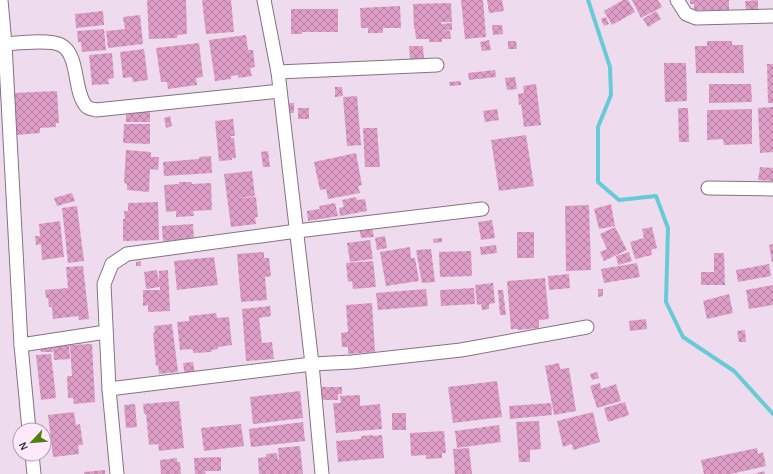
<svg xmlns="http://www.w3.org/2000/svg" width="773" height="474" viewBox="0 0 773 474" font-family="'Alegreya Sans',sans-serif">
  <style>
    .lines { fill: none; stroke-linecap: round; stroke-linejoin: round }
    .stream { stroke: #67cbd7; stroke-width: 4 }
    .building { fill: url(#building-cross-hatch) }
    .minor-casing { stroke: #847383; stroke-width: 15 }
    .minor { stroke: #fff; stroke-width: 13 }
  </style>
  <defs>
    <pattern id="building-cross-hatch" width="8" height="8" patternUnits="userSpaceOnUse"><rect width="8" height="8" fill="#de9dc7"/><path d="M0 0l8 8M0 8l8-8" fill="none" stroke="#b581a3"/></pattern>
  </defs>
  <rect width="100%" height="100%" fill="#efdbee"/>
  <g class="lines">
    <!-- stream -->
    <path class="stream" d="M 588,0 L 610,67 L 611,95 L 598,127 L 598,182 L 619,200 L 656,196 L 668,228 L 666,302 L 683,337 L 734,371 L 773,414"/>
  </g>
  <!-- building -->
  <g class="building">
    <path d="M 147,0 L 186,0 L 187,34 L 177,35 L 177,38 L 149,39 Z"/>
    <path d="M 202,0 L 231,0 L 234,32 L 206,34 Z"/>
    <path d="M 461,0 L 483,0 L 486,37 L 465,39 Z"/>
    <path d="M 487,0 L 502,0 L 504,11 L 489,13 Z"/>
    <path d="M 623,0 L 628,0 L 635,12 L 612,25 L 604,11 Z"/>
    <path d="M 632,0 L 658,0 L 662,7 L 641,18 Z"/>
    <path d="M 690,0 L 729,0 L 729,10 L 694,10 L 694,4 L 690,4 Z"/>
    <path d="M 758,0 L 758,11 L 746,11 L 745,1 Z"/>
    <path d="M 451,3 L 452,22 L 441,22 L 441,24 L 452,23 L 452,30 L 442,31 L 450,31 L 451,39 L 442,39 L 442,42 L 429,42 L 429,39 L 416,39 L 415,29 L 414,29 L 413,4 Z"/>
    <path d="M 400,6 L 401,28 L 383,28 L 383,33 L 368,33 L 368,28 L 361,28 L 360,8 Z"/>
    <path d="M 291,9 L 338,9 L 338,32 L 302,32 L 302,34 L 291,34 Z"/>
    <path d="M 103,11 L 104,25 L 76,28 L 75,14 Z"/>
    <path d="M 656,11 L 661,19 L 648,27 L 643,19 Z"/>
    <path d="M 140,15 L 143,44 L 108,48 L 106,31 L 125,29 L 123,17 Z"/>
    <path d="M 606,17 L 609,24 L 604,26 L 601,19 Z"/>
    <path d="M 492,25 L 502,25 L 503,34 L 493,35 Z"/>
    <path d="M 104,29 L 106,50 L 82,52 L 81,42 L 78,42 L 77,31 Z"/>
    <path d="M 246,35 L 248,50 L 253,50 L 255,67 L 250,68 L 252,76 L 238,78 L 238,75 L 231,76 L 231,79 L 215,81 L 209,40 Z"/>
    <path d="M 489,40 L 491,50 L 482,51 L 480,42 Z"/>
    <path d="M 508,41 L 516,41 L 517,49 L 508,49 Z"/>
    <path d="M 707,41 L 732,41 L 732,45 L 743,45 L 744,73 L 696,73 L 695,46 L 707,46 Z"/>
    <path d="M 199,43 L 203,77 L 196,78 L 197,85 L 168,89 L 167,82 L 161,82 L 156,48 Z"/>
    <path d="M 409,46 L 423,46 L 424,59 L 410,60 Z"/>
    <path d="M 144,49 L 148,80 L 133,82 L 132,77 L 123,78 L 120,52 Z"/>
    <path d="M 112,53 L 114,78 L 108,79 L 109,84 L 92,85 L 89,55 Z"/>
    <path d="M 664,63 L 686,63 L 687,101 L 665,102 Z"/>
    <path d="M 767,64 L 773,64 L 773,103 L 768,103 Z"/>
    <path d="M 495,70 L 496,77 L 469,80 L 468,73 Z"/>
    <path d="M 515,77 L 517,89 L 507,90 L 505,78 Z"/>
    <path d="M 461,81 L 461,85 L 450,86 L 449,82 Z"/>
    <path d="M 536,84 L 541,125 L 524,127 L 521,104 L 519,105 L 518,94 L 524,93 L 523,86 Z"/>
    <path d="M 709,84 L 751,84 L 752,102 L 709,103 Z"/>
    <path d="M 335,87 L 342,87 L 343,96 L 335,97 Z"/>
    <path d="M 57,91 L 59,123 L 56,123 L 56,127 L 40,128 L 40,133 L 17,135 L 14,93 Z"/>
    <path d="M 357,96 L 361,145 L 347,146 L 343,97 Z"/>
    <rect x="287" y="103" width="7" height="5"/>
    <path d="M 773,107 L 773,152 L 760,153 L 758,108 Z"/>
    <path d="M 290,108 L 294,108 L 294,113 L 289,113 Z"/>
    <rect x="298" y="108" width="11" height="11"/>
    <path d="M 678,108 L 688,108 L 689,142 L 679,142 Z"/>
    <path d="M 497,109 L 499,120 L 485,122 L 483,111 Z"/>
    <path d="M 752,109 L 752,144 L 724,145 L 723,139 L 707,140 L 707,110 Z"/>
    <rect x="126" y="112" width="24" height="10"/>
    <path d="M 170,116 L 172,126 L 166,128 L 164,118 Z"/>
    <path d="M 233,119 L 235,136 L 231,136 L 231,138 L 234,138 L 236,158 L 232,158 L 232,160 L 219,161 L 215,121 Z"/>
    <path d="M 124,124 L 150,124 L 150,144 L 123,143 Z"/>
    <path d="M 363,128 L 377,128 L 380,167 L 365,167 Z"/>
    <path d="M 526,135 L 534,186 L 499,191 L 491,140 Z"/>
    <path d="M 126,150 L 151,152 L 151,157 L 159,157 L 158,170 L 150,169 L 149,192 L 127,190 L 127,184 L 124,183 Z"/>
    <path d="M 268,151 L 270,167 L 263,167 L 261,152 Z"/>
    <path d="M 356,153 L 362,185 L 358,186 L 360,193 L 328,199 L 326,189 L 320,190 L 314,162 Z"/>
    <path d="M 211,156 L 212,173 L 164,176 L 163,162 L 199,159 L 199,157 Z"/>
    <path d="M 760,167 L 773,168 L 773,181 L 758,180 Z"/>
    <path d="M 252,171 L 255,196 L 237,198 L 256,197 L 258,217 L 255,217 L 256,224 L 231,227 L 224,174 Z"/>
    <path d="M 179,182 L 191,182 L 192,184 L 211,183 L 212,210 L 193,211 L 194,216 L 176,217 L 176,211 L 166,212 L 164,185 L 179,184 Z"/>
    <path d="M 72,193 L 75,201 L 57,206 L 54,198 Z"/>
    <path d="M 356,197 L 357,200 L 365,199 L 367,211 L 340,216 L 339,208 L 344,207 L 342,200 Z"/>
    <path d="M 158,202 L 159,240 L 123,241 L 123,219 L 125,219 L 124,211 L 128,211 L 128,203 Z"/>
    <path d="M 335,203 L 338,216 L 308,221 L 307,211 L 320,209 L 319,206 Z"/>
    <path d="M 611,204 L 615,226 L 599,229 L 594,209 Z"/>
    <path d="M 589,205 L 591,270 L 566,271 L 565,206 Z"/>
    <path d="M 77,206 L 84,261 L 68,263 L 62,208 Z"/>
    <path d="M 492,220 L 495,238 L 481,240 L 478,222 Z"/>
    <path d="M 60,221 L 64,257 L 42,260 L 41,244 L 36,245 L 35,236 L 40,236 L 39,224 Z"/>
    <path d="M 193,224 L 194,239 L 163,241 L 162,226 Z"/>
    <path d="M 372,226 L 374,237 L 361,238 L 359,228 Z"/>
    <path d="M 615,227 L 627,250 L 604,261 L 600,252 L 607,249 L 600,234 Z"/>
    <path d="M 652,227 L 657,248 L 651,250 L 652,255 L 635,259 L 630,242 L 644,238 L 642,229 Z"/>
    <rect x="517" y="232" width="17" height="26"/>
    <path d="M 385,236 L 387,248 L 377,250 L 375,238 Z"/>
    <path d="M 442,238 L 442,242 L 434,243 L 433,239 Z"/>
    <path d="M 370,240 L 373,259 L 350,262 L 347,243 Z"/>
    <path d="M 773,244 L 773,262 L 772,262 L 769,245 Z"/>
    <path d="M 496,245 L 497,253 L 481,255 L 480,247 Z"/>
    <path d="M 410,247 L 411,258 L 415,258 L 419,281 L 386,286 L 380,252 Z"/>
    <path d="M 431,249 L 435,282 L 422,283 L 416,250 Z"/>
    <path d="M 471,251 L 472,276 L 440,277 L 439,252 Z"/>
    <path d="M 264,252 L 264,258 L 269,258 L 271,276 L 265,277 L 267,300 L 241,302 L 237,254 Z"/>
    <path d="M 629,252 L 632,261 L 618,265 L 616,256 Z"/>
    <path d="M 714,253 L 724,253 L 725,285 L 701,285 L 701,272 L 714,272 Z"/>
    <path d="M 214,257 L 218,285 L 177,290 L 174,261 Z"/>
    <path d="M 141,261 L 141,266 L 136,266 L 136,262 Z"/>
    <path d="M 373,261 L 376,287 L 353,289 L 352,281 L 348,282 L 346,263 Z"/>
    <path d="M 637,263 L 640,277 L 604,283 L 601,269 Z"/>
    <path d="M 769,264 L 771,276 L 738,282 L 736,270 Z"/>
    <path d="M 83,266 L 89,319 L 79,320 L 78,316 L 53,319 L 52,307 L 49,307 L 48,298 L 46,298 L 45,290 L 68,288 L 66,267 Z"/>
    <path d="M 157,270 L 159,283 L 159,271 L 168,270 L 170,311 L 148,312 L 148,305 L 143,306 L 143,290 L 160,290 L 160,287 L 146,289 L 144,272 Z"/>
    <path d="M 569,274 L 570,288 L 549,290 L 548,276 Z"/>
    <path d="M 545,278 L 549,319 L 539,320 L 539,328 L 518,330 L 518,329 L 511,329 L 507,281 Z"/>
    <path d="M 493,283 L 495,303 L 489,304 L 489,309 L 482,310 L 481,304 L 477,305 L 475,285 Z"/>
    <path d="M 773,285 L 773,305 L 749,309 L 746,290 Z"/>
    <path d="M 474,288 L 475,304 L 441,306 L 440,290 Z"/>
    <path d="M 426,289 L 428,306 L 378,310 L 376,293 Z"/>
    <path d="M 598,289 L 603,289 L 603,296 L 598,297 Z"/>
    <path d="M 498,290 L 503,290 L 506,315 L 500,315 Z"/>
    <path d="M 729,294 L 733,313 L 707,319 L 703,301 Z"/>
    <path d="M 372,303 L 375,352 L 348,354 L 348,347 L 342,347 L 341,333 L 348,332 L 346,305 Z"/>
    <path d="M 270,306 L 271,316 L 259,318 L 262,343 L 272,342 L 274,359 L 246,361 L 242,309 Z"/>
    <path d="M 216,313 L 217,318 L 229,317 L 232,345 L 218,347 L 218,349 L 211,350 L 212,352 L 193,353 L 193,350 L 190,349 L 180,350 L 177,322 L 189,321 L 189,316 Z"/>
    <path d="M 646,319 L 647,329 L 630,331 L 629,321 Z"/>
    <path d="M 172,324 L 178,372 L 159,374 L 158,365 L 156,366 L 153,333 L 155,332 L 154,326 Z"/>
    <path d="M 745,330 L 746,342 L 739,342 L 737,331 Z"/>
    <path d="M 92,344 L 95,402 L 74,404 L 73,398 L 68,398 L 67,376 L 72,376 L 70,345 Z"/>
    <path d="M 69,345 L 70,359 L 54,360 L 53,346 Z"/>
    <path d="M 52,346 L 53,352 L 41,352 L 40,347 Z"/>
    <path d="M 51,354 L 56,398 L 41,400 L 36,355 Z"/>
    <path d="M 193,362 L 195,374 L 185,376 L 183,363 Z"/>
    <path d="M 559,363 L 560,369 L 569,368 L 576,411 L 554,415 L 545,366 Z"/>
    <path d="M 597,372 L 599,378 L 592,380 L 590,374 Z"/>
    <path d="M 497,381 L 502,417 L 453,423 L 448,387 Z"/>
    <path d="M 600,383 L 601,389 L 616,384 L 621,401 L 597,408 L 590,386 Z"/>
    <path d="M 322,387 L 342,387 L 342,394 L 338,394 L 338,400 L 322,400 Z"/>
    <path d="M 300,391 L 303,418 L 253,424 L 250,397 Z"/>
    <path d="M 360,395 L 360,406 L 380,404 L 382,429 L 336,433 L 333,403 L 341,403 L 340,396 Z"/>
    <path d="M 179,401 L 184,448 L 159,451 L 158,444 L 149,445 L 146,414 L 144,414 L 143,404 Z"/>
    <path d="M 625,402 L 629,415 L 608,422 L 604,408 Z"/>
    <path d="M 551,403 L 552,415 L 510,419 L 509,406 Z"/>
    <path d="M 135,404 L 137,427 L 126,428 L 124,405 Z"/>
    <path d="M 74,412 L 76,425 L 80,424 L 83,445 L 78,445 L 79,454 L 53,457 L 48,415 Z"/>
    <path d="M 593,412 L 600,442 L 573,450 L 572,444 L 563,447 L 557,421 Z"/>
    <rect x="392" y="413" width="14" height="17"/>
    <path d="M 539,421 L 541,449 L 530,450 L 530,462 L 519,462 L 516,422 Z"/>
    <path d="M 303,422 L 305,441 L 251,447 L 249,429 Z"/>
    <path d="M 241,424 L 244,446 L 204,451 L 201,428 Z"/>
    <path d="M 499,425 L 501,442 L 457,448 L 455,431 Z"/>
    <path d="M 444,431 L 446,453 L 442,453 L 442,458 L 426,459 L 426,455 L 411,456 L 410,433 Z"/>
    <path d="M 372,435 L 372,436 L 382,435 L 384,458 L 338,462 L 336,441 L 361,439 L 361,436 Z"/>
    <path d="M 300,446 L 303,474 L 259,474 L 258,458 L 266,457 L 266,454 L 277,453 L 278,460 L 279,459 L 278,448 Z"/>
    <path d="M 469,448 L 472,474 L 455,474 L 453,449 Z"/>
    <path d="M 757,448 L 758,454 L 763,452 L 766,466 L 731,474 L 704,474 L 701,460 Z"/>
    <path d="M 221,457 L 221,471 L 205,471 L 206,474 L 195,474 L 194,458 Z"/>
    <path d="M 177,458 L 177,462 L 180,462 L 181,474 L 161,474 L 160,460 Z"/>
    <path d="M 105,470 L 105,474 L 84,474 L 84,472 Z"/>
    <path d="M 764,471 L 765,474 L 755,474 Z"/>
  </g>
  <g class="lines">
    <!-- minor casing -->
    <g class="minor-casing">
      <g id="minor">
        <path d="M 1,0 L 5,44 L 21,345 L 29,430"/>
        <path d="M 264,0 L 278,72 L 312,364 L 322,474"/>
        <path d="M 677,0 L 686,14 L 696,18 L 773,16"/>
        <path d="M 5,44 C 18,43 49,39 61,45 C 80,55 73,94 87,107 C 89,109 93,109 96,110 L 280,91"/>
        <path d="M 278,72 L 437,65"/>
        <path d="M 708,188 L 773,189"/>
        <path d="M 21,345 L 106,332"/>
        <path d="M 109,389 L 312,364 L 352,362 L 461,350 L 587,327"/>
        <path d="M 32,454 L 34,474"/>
        <path d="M 117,474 L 109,389 L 104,284 L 112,264 L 127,254 L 297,231 L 482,209"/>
      </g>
    </g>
    <!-- minor -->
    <use href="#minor" class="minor"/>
  </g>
  <!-- north arrow -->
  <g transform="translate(32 442) rotate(244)"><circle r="19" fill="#fce9fb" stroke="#aea0ad"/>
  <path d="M0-3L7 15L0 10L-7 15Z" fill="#4f7f0e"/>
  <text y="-6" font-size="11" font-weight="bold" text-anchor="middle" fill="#393239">N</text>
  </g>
</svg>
